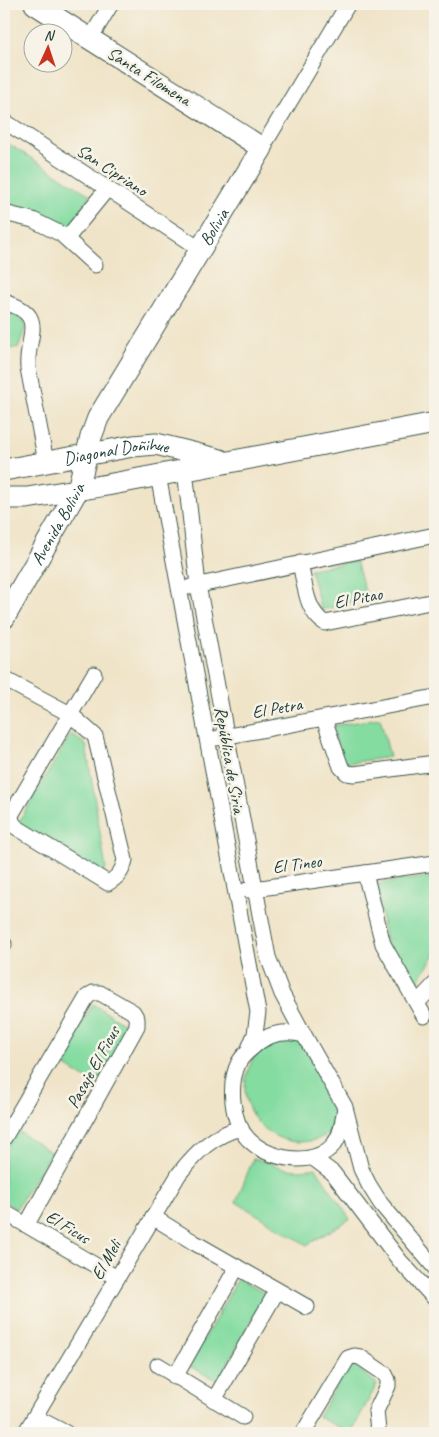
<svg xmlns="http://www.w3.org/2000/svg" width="439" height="1437" viewBox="0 0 439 1437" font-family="Caveat,sans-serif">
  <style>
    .green { fill: #84dca1; stroke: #528c6a }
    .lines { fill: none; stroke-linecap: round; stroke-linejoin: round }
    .street-casing { stroke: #3e564a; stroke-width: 17 }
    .secondary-casing { stroke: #3e564a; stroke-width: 23 }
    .street { stroke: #fff; stroke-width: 15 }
    .secondary { stroke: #fff; stroke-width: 21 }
    .labels { text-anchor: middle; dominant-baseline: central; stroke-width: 5; stroke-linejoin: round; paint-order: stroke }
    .street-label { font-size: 18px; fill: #1f3d34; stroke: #f7f3e8 }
  </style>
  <rect width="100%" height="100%" fill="#f7f3e8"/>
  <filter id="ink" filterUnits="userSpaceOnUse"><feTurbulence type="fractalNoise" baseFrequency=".02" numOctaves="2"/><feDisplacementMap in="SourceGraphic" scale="10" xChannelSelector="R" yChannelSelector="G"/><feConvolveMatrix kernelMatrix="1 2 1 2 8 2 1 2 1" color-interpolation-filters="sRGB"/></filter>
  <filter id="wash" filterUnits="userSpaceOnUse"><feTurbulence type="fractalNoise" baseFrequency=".0096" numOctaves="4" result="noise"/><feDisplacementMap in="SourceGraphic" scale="20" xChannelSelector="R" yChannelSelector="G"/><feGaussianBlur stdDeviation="1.12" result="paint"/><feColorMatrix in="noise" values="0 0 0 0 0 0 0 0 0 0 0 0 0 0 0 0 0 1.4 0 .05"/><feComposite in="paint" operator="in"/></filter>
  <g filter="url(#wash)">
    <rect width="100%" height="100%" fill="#f0e4c8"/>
    <!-- green -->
    <g class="green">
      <path d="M 4,141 L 90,195 L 69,230 L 4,206 Z"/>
      <path d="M 4,308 L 9,309 L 25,322 L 25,328 L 19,347 L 4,350 Z"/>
      <path d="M 356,561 L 367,598 L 321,610 L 310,569 Z"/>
      <path d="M 380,718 L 390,757 L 341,764 L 333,726 Z"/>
      <path d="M 71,734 L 86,745 L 106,869 L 101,875 L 17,825 Z"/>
      <path d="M 435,876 L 435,954 L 416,985 L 386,943 L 376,884 Z"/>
      <path d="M 93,1004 L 129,1027 L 96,1085 L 59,1062 Z"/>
      <path d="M 291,1040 C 295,1041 299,1041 302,1044 C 313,1055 333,1097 336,1112 C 336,1116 335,1120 335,1124 C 332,1133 324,1137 315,1140 C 273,1151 234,1113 248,1071 C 251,1062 254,1054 262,1049 C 271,1043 281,1042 291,1040 Z"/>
      <path d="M 16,1130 L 51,1152 L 16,1209 L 4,1201 L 4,1152 Z"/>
      <path d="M 253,1159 C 265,1160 269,1164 280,1167 C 292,1171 304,1170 316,1168 L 350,1219 L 307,1245 L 236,1202 Z"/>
      <path d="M 238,1279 L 266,1294 L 218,1381 L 189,1366 Z"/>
      <path d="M 350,1362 L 377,1384 L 351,1433 L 318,1417 Z"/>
    </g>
  </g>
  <g filter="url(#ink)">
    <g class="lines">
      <!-- street casing -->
      <g class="street-casing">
        <g id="street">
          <path d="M 90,39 L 111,4"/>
          <path d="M 4,121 L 200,249"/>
          <path d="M 262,148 L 348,4"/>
          <path d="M 4,213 L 33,220 L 61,234 L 95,265"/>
          <path d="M 67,238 L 107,189"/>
          <path d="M 4,302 C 50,315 25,337 28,368 L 46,462"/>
          <path d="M 185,470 L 198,585 L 268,957 L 282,994 L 304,1035"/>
          <path d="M 158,475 L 258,1012 L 255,1034 L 248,1051"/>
          <path d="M 300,563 C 305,584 306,612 325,623 L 435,601"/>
          <path d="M 190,587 L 435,535"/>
          <path d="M 4,679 L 70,714 L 95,736 L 125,860 C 122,872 118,877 108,883 L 16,827 L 12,822 L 11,815 L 94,674"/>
          <path d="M 324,719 L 341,767 L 347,773 L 354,774 L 435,763"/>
          <path d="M 218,738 L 435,697"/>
          <path d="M 365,873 L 383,944 L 424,1016"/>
          <path d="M 247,890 L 435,863"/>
          <path d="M 4,944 L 4,945"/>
          <path d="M 417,1003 L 435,984"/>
          <path d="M 345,1107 C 343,1119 342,1134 334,1144 C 325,1155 311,1159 297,1159 C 278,1158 262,1153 248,1139 C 231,1121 228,1084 239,1062 C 242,1057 247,1052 252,1048 C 267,1033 285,1030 304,1035 L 345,1107 L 361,1169 L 369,1185 L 381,1204 L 435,1268"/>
          <path d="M 4,1138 L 87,997 L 93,993 L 100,993 L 133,1012 L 137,1019 L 137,1026 L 27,1224"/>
          <path d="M 313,1158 L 333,1173 L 400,1261 L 435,1299"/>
          <path d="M 4,1212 L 117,1278"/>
          <path d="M 153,1217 L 195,1243 L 307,1307"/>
          <path d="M 158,1365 L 243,1417"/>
          <path d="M 175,1377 L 237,1267"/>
          <path d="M 214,1400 L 277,1291"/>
          <path d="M 35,1417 L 66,1433"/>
          <path d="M 25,1433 L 179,1174 C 196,1152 213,1135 241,1128"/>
          <path d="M 303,1433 L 348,1358 L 354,1356 L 360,1357 L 385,1374 L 388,1380 L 388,1386 L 376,1411 L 378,1431"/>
        </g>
      </g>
      <!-- secondary casing -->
      <g class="secondary-casing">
        <g id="secondary">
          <path id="s1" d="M 4,470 L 133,446 L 156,444 L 220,460"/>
          <path d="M 4,498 L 27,498 L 107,485 L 435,423"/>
          <path id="s2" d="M 4,618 L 78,489 L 91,437 L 98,418 L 262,148 L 35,4"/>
        </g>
      </g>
      <!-- street -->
      <use href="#street" class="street"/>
      <!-- secondary -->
      <use href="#secondary" class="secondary"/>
    </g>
  </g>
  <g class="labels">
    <!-- street labels -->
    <g class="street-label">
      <text transform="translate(149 76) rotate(32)">Santa Filomena</text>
      <text transform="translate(112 170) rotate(33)">San Cipriano</text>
      <text stroke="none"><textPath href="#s2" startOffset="446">Bolivia</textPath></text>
      <text stroke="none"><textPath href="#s1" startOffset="114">Diagonal Doñihue</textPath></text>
      <text stroke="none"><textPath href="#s2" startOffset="108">Avenida Bolivia</textPath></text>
      <text transform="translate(358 598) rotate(-11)">El Pitao</text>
      <text transform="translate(277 708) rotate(-10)">El Petra</text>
      <text transform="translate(230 760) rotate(80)">República de Siria</text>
      <text transform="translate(297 864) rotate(-8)">El Tineo</text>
      <text transform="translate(93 1067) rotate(-61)">Pasaje El Ficus</text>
      <text transform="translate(68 1227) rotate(31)">El Ficus</text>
      <text transform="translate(106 1260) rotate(-60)">El Meli</text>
    </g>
  </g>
  <!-- margin -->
  <rect width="439" height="1437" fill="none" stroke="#f7f3e8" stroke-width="20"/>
  <!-- north arrow -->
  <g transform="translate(48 48) rotate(3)"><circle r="24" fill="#f7f3e8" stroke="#a1aaa0"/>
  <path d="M0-4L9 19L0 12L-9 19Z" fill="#c8321e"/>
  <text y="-8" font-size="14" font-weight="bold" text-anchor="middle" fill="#1f3d34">N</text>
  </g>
</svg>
